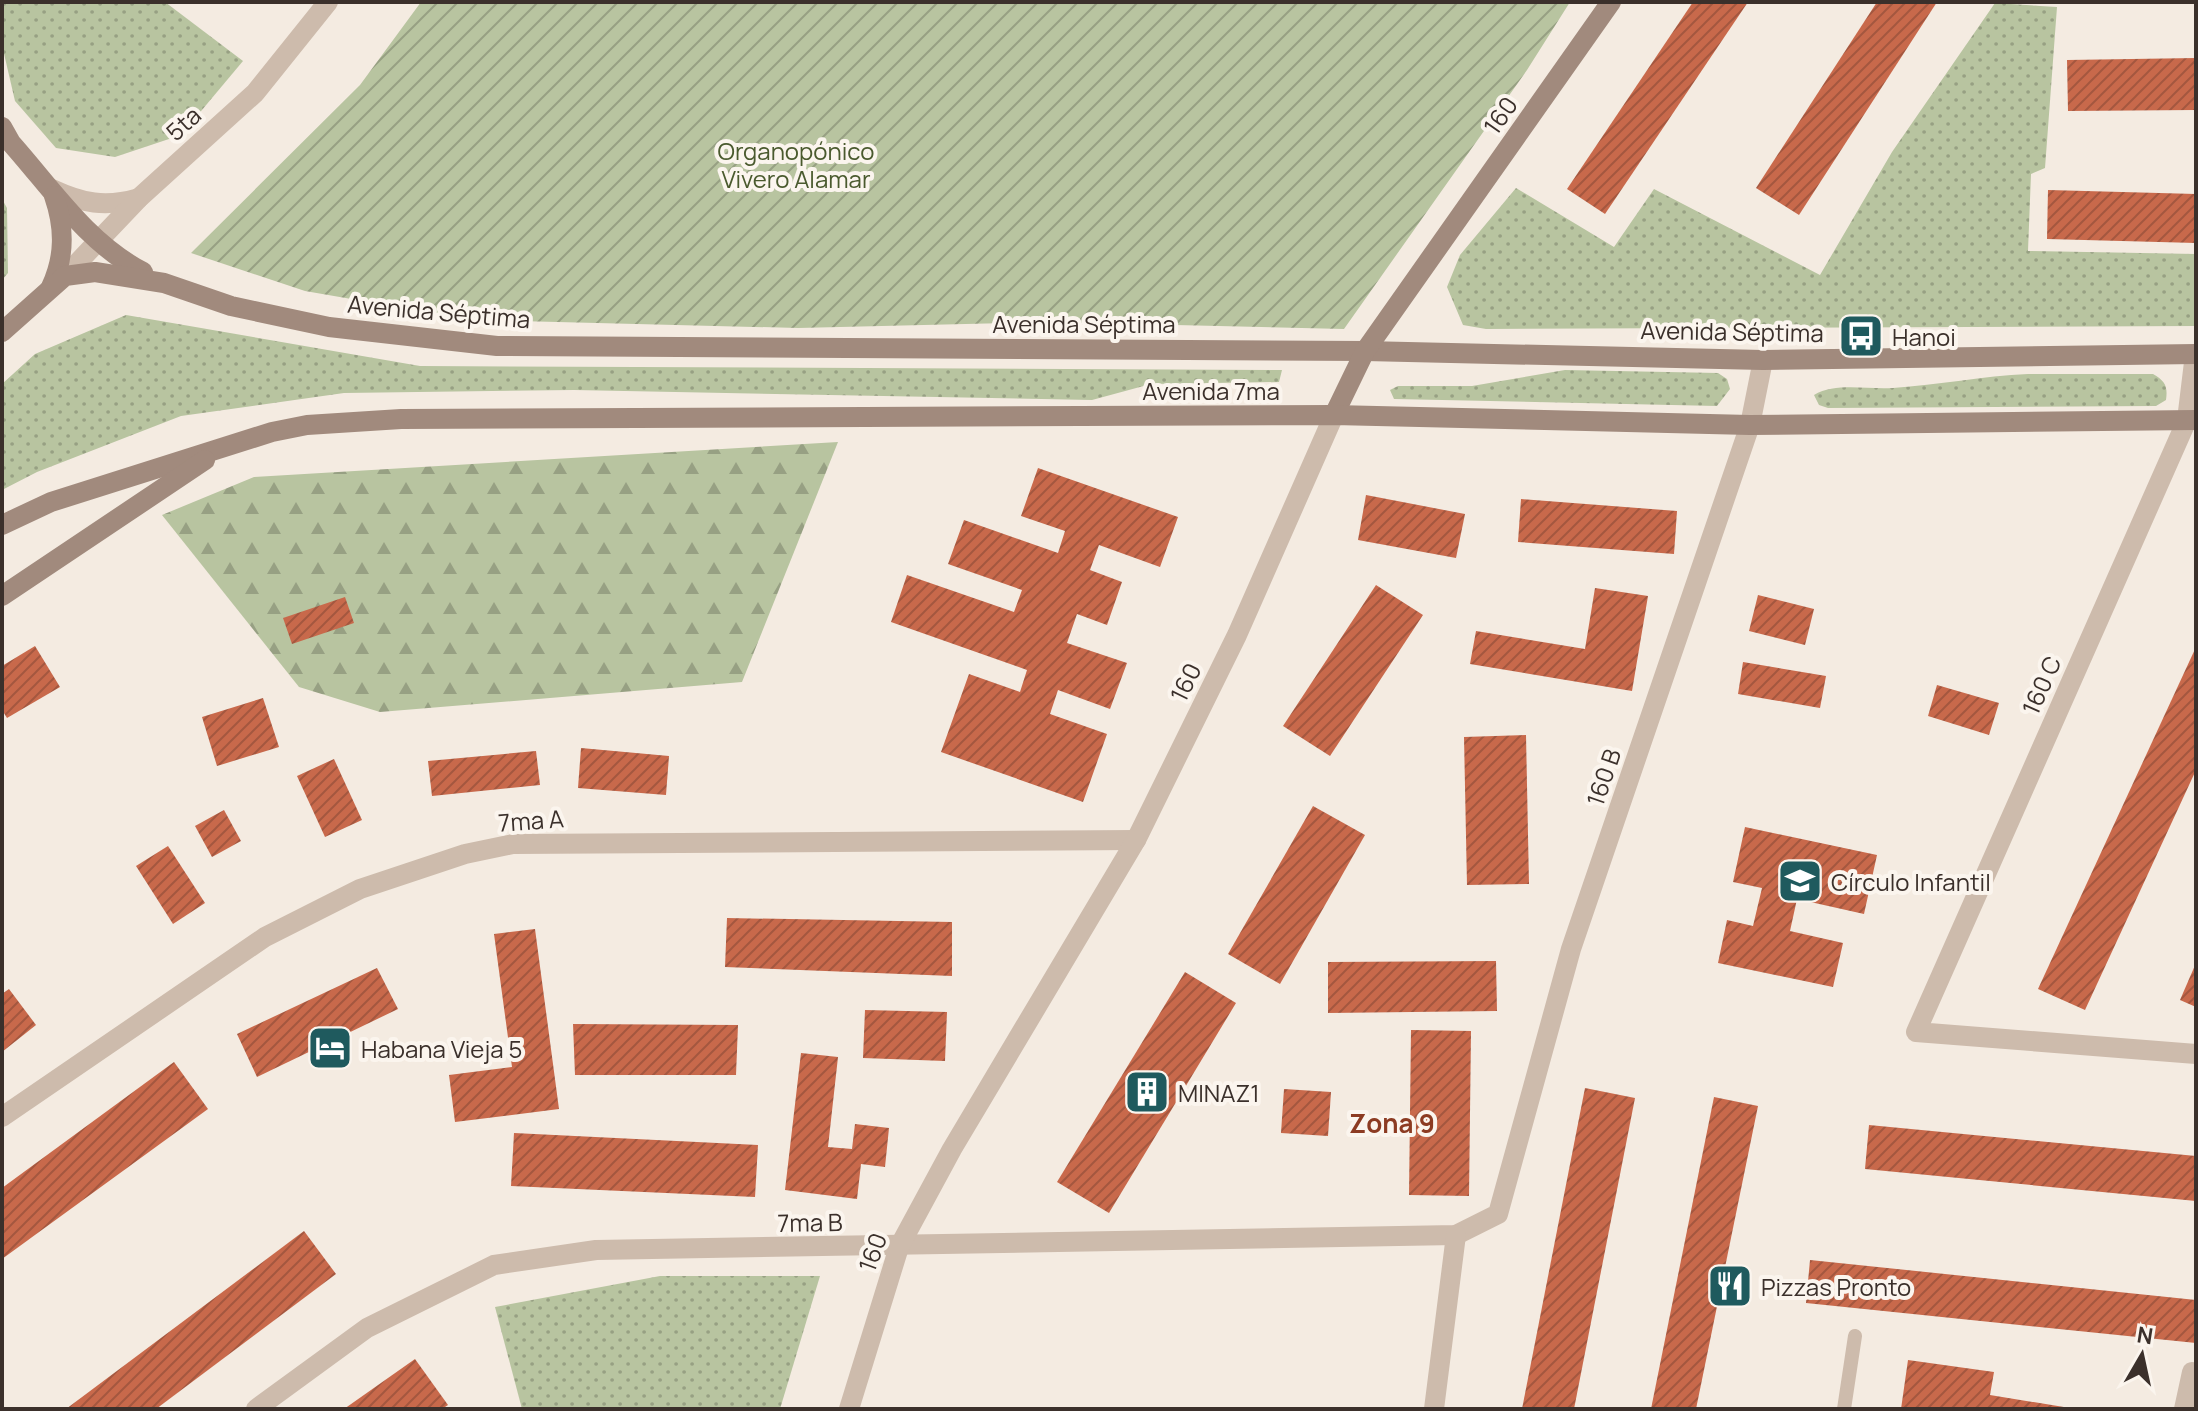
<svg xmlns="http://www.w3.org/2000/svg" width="2198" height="1411" viewBox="0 0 2198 1411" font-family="Manrope,sans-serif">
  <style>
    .grass { fill: url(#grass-dots) }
    .forest { fill: url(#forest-firs) }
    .garden { fill: url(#garden-furrows) }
    .building { fill: url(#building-hatch) }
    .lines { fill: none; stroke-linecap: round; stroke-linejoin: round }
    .lane { stroke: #cdbbac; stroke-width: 14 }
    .street { stroke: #cdbbac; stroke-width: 20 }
    .secondary { stroke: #a18a7d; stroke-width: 20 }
    .labels { text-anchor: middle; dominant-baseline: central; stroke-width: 8; stroke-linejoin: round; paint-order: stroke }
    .street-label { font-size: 24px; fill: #3b302b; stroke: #fbf5ee }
    .park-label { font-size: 24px; fill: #4a5a2e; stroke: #fbf5ee }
    .poi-label { font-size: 24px; fill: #3b302b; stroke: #fbf5ee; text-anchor: start }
    .neighbourhood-label { font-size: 26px; font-weight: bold; fill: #8c3b22; stroke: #fbf5ee }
  </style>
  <defs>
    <pattern id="grass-dots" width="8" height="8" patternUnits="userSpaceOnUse" patternTransform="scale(2)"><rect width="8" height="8" fill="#b8c4a0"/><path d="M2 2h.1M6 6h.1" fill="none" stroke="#97a083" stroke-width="1.8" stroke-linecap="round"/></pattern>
    <pattern id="forest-firs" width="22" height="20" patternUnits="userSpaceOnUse" patternTransform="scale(2)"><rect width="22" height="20" fill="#b8c4a0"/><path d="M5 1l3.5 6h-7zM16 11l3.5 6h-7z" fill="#97a083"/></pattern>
    <pattern id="garden-furrows" width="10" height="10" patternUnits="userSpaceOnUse" patternTransform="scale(2)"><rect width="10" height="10" fill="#b8c4a0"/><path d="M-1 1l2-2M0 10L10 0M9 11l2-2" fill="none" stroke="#97a083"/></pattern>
    <pattern id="building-hatch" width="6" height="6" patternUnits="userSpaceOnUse" patternTransform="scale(2)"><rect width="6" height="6" fill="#c8694b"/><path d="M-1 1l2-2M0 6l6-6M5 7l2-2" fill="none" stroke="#a4573f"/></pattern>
  </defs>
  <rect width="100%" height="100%" fill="#f4ebe1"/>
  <!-- grass -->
  <g class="grass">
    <path d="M 2,2 L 165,2 L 243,61 L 181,135 L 115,157 L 56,148 L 15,101 L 2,45 Z"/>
    <path d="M 1995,3 L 2057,7 L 2045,168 L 2031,174 L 2028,251 L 2196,254 L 2196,326 L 1486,329 L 1463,325 L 1447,287 L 1460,255 L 1516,188 L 1614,247 L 1654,189 L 1820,275 L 1892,152 Z"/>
    <path d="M 2,199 L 7,208 L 8,273 L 2,280 Z"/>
    <path d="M 126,315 L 420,366 L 1282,370 L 1279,382 L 1151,384 L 1092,400 L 574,390 L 344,393 L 181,416 L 37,472 L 2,490 L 2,384 L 35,354 Z"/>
    <path d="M 1565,370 L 1718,373 L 1727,379 L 1730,389 L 1717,406 L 1394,399 L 1390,390 L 1398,386 L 1472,386 Z"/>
    <path d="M 2028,374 L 2153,374 C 2165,381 2168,386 2166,400 L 2156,406 L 1828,408 L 1819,405 L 1814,395 C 1836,382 1868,390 1893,388 C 1938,385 1983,376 2028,374 Z"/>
    <path d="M 660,1276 L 820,1276 L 780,1409 L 522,1409 L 495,1307 Z"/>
  </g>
  <!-- forest -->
  <path class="forest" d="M 838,442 L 742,682 L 380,712 L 299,687 L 162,515 L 254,477 Z"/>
  <!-- garden -->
  <path class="garden" d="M 421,2 L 1570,2 L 1527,70 L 1344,329 L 1046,322 L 798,328 L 473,320 L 305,291 L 191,253 L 360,85 Z"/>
  <!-- building -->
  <g class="building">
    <path d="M 1693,2 L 1748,2 L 1605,214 L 1567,189 Z"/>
    <path d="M 1877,2 L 1937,2 L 1799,215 L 1756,188 Z"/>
    <path d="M 2196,58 L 2196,110 L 2068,111 L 2067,60 Z"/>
    <path d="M 2048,190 L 2196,194 L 2196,243 L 2047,239 Z"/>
    <path d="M 1038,468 L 1178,517 L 1160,567 L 1099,545 L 1090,570 L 1122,582 L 1107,625 L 1077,614 L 1067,643 L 1127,663 L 1110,709 L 1058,690 L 1050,714 L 1107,734 L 1083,802 L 941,752 L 969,674 L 1020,692 L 1027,670 L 891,622 L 907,575 L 1014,612 L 1022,590 L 948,564 L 964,520 L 1058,553 L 1065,531 L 1021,516 Z"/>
    <path d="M 1366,495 L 1465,514 L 1456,558 L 1358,540 Z"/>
    <path d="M 1521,499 L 1677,511 L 1674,554 L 1518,542 Z"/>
    <path d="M 1376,585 L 1423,615 L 1330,756 L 1283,726 Z"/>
    <path d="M 1595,588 L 1648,596 L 1632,691 L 1470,664 L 1476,631 L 1585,649 Z"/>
    <path d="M 1758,595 L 1814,609 L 1805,645 L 1749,631 Z"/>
    <path d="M 345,597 L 354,623 L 292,644 L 283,618 Z"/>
    <path d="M 35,646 L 60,687 L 7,718 L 2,710 L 2,666 Z"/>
    <path d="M 2196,647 L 2196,770 L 2085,1010 L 2038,989 Z"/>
    <path d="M 1743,662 L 1826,676 L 1820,708 L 1738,694 Z"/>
    <path d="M 1937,685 L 1999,703 L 1989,735 L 1928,716 Z"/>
    <path d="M 263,698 L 279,747 L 217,766 L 202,717 Z"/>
    <path d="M 1526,735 L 1529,884 L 1467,885 L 1464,737 Z"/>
    <path d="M 581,748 L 669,756 L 666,795 L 578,788 Z"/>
    <path d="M 536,751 L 540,785 L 432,796 L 428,761 Z"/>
    <path d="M 334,759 L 362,820 L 325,837 L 297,776 Z"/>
    <path d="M 1313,806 L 1365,835 L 1280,984 L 1228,954 Z"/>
    <path d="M 224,810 L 241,841 L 212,857 L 195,826 Z"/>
    <path d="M 1745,827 L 1877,855 L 1864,914 L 1797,899 L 1790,931 L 1843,943 L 1833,987 L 1718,963 L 1727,920 L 1753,926 L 1762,888 L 1733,882 Z"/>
    <path d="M 168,846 L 205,903 L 173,924 L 136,866 Z"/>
    <path d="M 727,918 L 952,922 L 952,976 L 725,967 Z"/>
    <path d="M 535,929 L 559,1109 L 455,1122 L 449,1075 L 512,1067 L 494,934 Z"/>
    <path d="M 1496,961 L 1497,1011 L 1328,1013 L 1328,962 Z"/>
    <path d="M 2196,963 L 2196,1007 L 2180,1000 Z"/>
    <path d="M 377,968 L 398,1009 L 257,1077 L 237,1034 Z"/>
    <path d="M 1185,972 L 1236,1003 L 1109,1213 L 1057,1182 Z"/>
    <path d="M 9,989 L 36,1025 L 2,1052 L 2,994 Z"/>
    <path d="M 865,1010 L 947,1012 L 945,1061 L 863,1058 Z"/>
    <path d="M 573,1024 L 738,1025 L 736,1075 L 575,1075 Z"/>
    <path d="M 1411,1030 L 1471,1031 L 1469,1196 L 1409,1195 Z"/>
    <path d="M 801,1053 L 838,1057 L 828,1147 L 852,1149 L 855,1124 L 889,1128 L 885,1167 L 861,1164 L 857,1199 L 785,1190 Z"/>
    <path d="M 174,1062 L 208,1109 L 2,1259 L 2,1188 Z"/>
    <path d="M 1585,1088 L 1635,1098 L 1574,1409 L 1522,1409 Z"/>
    <path d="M 1284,1089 L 1331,1092 L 1328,1136 L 1281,1133 Z"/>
    <path d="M 1714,1097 L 1758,1106 L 1696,1409 L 1651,1409 Z"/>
    <path d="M 1869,1125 L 2196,1156 L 2196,1201 L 1865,1169 Z"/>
    <path d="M 514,1133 L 758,1145 L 755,1197 L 511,1186 Z"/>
    <path d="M 304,1231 L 336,1274 L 156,1409 L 66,1409 Z"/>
    <path d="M 1810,1260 L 2196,1300 L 2196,1343 L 1806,1303 Z"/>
    <path d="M 415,1359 L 448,1405 L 442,1409 L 344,1409 Z"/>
    <path d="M 1908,1360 L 1994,1372 L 1990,1395 L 2076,1409 L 1901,1409 Z"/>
  </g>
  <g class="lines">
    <!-- lane -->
    <path class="lane" d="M 1844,1409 L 1855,1336"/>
    <!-- street -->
    <g class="street">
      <path d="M 52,189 C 82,203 105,208 139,198"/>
      <path d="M 65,276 L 139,198 L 255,93 L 328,2"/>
      <path d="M 2195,354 L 2187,420 L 1916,1032 L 2196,1054"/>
      <path d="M 2,1117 L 265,937 L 360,889 L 465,854 L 513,844 L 1136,840"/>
      <path d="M 256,1409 L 367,1328 L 494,1265 L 596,1250 L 1456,1235 L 1498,1214 L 1571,949 L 1750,425 L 1763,360"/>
      <path d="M 849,1409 L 899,1247 L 952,1149 L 1136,840 L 1237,635 L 1334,415"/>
      <path d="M 1434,1409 L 1456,1235"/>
      <path d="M 2184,1409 L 2192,1372"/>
    </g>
    <!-- secondary -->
    <g class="secondary">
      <path d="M 2,127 L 11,143 C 52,189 87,243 143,272"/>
      <path d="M 51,287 C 65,257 65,228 54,196"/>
      <path d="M 2,332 L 65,276 L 95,272 L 164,283 L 231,306 L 329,327 L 497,346 L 1365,351 L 1763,360 L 2196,354"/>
      <path d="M 1334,415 L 1365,351 L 1611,2"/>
      <path d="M 2,525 L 51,502 L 272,432 L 307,425 L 401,419 L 1334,415 L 1750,425 L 2196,420"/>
      <path d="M 2,596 L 205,460"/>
    </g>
  </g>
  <!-- icons -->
  <defs>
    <g id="bus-square" transform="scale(2.3)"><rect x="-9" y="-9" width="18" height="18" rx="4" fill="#1f5a5e" stroke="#fbf5ee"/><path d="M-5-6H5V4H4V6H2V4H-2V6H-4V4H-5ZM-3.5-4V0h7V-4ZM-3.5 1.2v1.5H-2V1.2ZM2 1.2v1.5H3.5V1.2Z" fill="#fff"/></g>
    <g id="school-square" transform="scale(2.3)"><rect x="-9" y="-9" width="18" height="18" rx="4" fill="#1f5a5e" stroke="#fbf5ee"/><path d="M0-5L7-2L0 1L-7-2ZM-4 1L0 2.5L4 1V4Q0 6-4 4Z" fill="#fff"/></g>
    <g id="hotel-square" transform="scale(2.3)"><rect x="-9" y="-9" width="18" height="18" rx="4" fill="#1f5a5e" stroke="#fbf5ee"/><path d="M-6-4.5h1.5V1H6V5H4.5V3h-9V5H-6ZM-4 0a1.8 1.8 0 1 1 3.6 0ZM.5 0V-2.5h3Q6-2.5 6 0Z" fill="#fff"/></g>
    <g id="building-square" transform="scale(2.3)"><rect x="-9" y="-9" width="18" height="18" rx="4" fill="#1f5a5e" stroke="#fbf5ee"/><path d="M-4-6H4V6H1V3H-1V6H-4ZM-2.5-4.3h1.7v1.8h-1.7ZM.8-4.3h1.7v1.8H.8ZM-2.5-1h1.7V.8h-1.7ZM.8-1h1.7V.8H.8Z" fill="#fff"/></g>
    <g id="restaurant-square" transform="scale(2.3)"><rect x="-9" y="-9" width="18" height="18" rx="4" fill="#1f5a5e" stroke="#fbf5ee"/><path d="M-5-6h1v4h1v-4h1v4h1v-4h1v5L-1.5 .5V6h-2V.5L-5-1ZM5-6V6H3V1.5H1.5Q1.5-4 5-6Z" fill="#fff"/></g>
  </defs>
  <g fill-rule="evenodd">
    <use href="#bus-square" x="1861" y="336"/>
    <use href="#school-square" x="1800" y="881"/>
    <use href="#hotel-square" x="330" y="1048"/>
    <use href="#building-square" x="1147" y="1092"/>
    <use href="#restaurant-square" x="1730" y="1286"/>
  </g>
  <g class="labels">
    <!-- street labels -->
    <g class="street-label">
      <text transform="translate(1500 115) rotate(-55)">160</text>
      <text transform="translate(183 123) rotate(-42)">5ta</text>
      <text transform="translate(439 311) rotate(5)">Avenida Séptima</text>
      <text x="1084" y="323">Avenida Séptima</text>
      <text transform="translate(1732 331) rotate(1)">Avenida Séptima</text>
      <text x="1211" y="390">Avenida 7ma</text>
      <text transform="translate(1185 682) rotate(-64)">160</text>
      <text transform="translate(2041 685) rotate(-66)">160 C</text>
      <text transform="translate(1603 777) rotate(-71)">160 B</text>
      <text transform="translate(531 820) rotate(-4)">7ma A</text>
      <text transform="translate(810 1222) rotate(-1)">7ma B</text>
      <text transform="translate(872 1252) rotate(-70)">160</text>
    </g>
    <!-- park labels -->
    <g class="park-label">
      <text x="796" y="150">Organopónico<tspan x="796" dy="28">Vivero Alamar</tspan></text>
    </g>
    <!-- poi labels -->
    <g class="poi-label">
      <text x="1892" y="336">Hanoi</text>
      <text x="1831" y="881">Círculo Infantil</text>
      <text x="361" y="1048">Habana Vieja 5</text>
      <text x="1178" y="1092">MINAZ1</text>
      <text x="1761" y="1286">Pizzas Pronto</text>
    </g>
    <!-- neighbourhood labels -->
    <g class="neighbourhood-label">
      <text x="1392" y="1123">Zona 9</text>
    </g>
  </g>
  <!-- border -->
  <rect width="2198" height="1411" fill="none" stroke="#3b302b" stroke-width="8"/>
  <!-- north arrow -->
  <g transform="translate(2142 1355) rotate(9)" stroke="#fbf5ee" stroke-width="6" paint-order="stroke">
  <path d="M0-6L14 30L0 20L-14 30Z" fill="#3b302b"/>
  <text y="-12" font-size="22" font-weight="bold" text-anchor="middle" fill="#3b302b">N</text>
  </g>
</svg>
